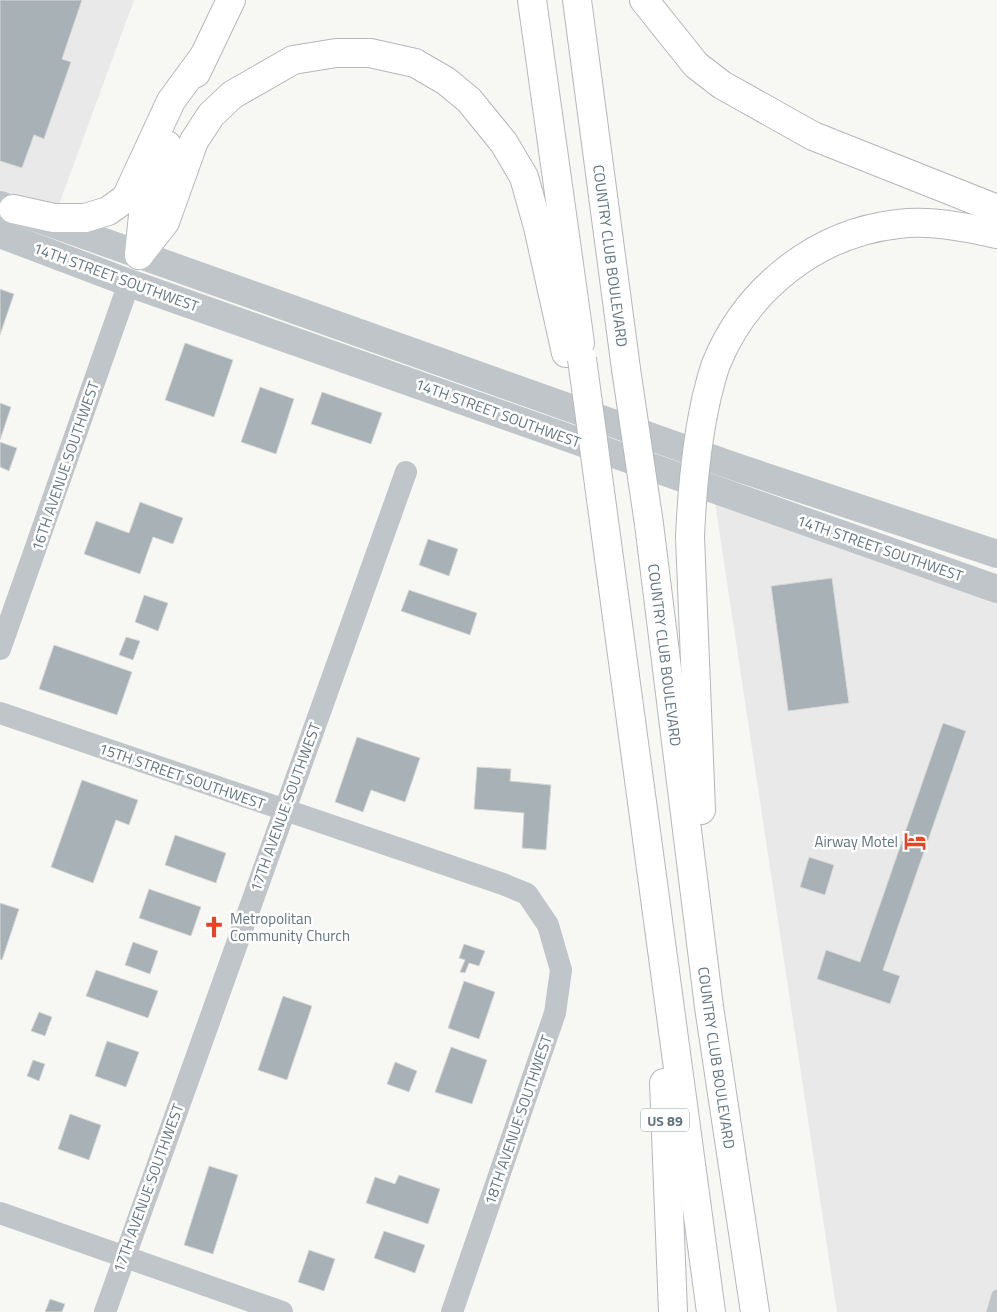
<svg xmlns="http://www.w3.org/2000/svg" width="997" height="1312" viewBox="0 0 997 1312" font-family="'Titillium Web',sans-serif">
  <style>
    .built { fill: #e8e9e8 }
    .building { fill: #a7b1b6; stroke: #d9d9d7 }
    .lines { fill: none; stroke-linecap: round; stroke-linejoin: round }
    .motorway-casing { stroke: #b4b8bb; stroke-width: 30 }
    .service { stroke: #c0c5c9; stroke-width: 11 }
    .minor { stroke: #c0c5c9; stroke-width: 22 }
    .tertiary { stroke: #c0c5c9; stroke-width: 28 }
    .motorway { stroke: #fff; stroke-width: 28 }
    .motorway-bridge-casing { stroke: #b4b8bb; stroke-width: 30; stroke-linecap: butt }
    .motorway-bridge { stroke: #fff; stroke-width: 28 }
    .labels { text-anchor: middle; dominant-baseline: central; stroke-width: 5; stroke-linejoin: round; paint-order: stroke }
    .shield { fill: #fff; stroke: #919ea6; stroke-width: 1 }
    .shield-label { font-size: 14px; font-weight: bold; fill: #627580 }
    .street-label { font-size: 15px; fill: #627580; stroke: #fff }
    .poi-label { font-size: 15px; fill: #627580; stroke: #fff; text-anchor: end }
  </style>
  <rect width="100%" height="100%" fill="#f7f7f4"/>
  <!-- built -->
  <g class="built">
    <path d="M 0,0 L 134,0 L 54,218 L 0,205 Z"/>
    <path d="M 713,489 L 997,589 L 997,1312 L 837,1312 Z"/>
  </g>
  <!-- building -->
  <g class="building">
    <path d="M 0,0 L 82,0 L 62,59 L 71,62 L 44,139 L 34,135 L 22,168 L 0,161 Z"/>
    <path d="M 0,289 L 14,294 L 0,335 Z"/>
    <path d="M 185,343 L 233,360 L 214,417 L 165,400 Z"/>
    <path d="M 260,387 L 294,399 L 276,454 L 241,442 Z"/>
    <path d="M 322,392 L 382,413 L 371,444 L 311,424 Z"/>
    <path d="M 0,403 L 11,407 L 0,440 Z"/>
    <path d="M 0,442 L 17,448 L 9,471 L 0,467 Z"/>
    <path d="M 140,502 L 183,518 L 173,544 L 153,537 L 140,574 L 84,554 L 96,521 L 129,533 Z"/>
    <path d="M 428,539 L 458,549 L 449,576 L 419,565 Z"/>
    <path d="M 832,578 L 849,703 L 788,711 L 771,586 Z"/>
    <path d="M 409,590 L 477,613 L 470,635 L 401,611 Z"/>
    <path d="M 144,595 L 168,603 L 158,631 L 135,622 Z"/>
    <path d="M 126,637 L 140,641 L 133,660 L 119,655 Z"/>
    <path d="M 54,645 L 132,672 L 117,715 L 39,689 Z"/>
    <path d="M 943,723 L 966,731 L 883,970 L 900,976 L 890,1004 L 817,979 L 826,950 L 860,962 Z"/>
    <path d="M 357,737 L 420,758 L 405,802 L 371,790 L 363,812 L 335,802 Z"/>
    <path d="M 477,767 L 511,769 L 510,781 L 551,785 L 546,850 L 522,848 L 524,813 L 474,809 Z"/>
    <path d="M 82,780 L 138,800 L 129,825 L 116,820 L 93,883 L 51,867 Z"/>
    <path d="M 175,835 L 226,853 L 216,883 L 165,865 Z"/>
    <path d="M 809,857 L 834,865 L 825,895 L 800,887 Z"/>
    <path d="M 149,889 L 201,907 L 191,936 L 139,918 Z"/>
    <path d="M 0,903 L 19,909 L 2,960 L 0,959 Z"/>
    <path d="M 133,942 L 158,951 L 150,974 L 125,965 Z"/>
    <path d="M 464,944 L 485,951 L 479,966 L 469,963 L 465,973 L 460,972 L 465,960 L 459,958 Z"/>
    <path d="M 96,970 L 158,991 L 148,1018 L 86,996 Z"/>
    <path d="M 464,981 L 495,992 L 479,1039 L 448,1028 Z"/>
    <path d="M 283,996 L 312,1006 L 287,1080 L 258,1070 Z"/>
    <path d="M 39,1012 L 52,1017 L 45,1036 L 31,1031 Z"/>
    <path d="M 107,1041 L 139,1052 L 126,1087 L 95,1076 Z"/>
    <path d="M 451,1047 L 487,1060 L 472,1104 L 435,1092 Z"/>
    <path d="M 33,1060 L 45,1064 L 39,1081 L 27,1076 Z"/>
    <path d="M 395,1062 L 417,1071 L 409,1092 L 387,1084 Z"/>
    <path d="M 70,1114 L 101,1125 L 89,1160 L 58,1149 Z"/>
    <path d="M 209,1166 L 238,1175 L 213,1254 L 184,1245 Z"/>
    <path d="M 399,1175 L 440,1189 L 428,1224 L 366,1203 L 375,1177 L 395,1184 Z"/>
    <path d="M 384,1231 L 425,1245 L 415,1273 L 374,1258 Z"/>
    <path d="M 309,1250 L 335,1259 L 324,1291 L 298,1282 Z"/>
    <path d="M 50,1299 L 65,1304 L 62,1312 L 45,1312 Z"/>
  </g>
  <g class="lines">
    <!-- motorway casing -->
    <g class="motorway-casing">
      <g id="motorway">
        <path d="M 532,0 L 580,343"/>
        <path id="s1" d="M 577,0 L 626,369"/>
        <path d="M 644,0 L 696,65 L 722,85 L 813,136 L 997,209"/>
        <path d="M 196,73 L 231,0"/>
        <path d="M 13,209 L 54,218 L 85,218 L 108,211 L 126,198 L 171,101 L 204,56"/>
        <path d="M 139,255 L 165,222 L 194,141 L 211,115 L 232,95 L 293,60 L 336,53 L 370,53 L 415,63 L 446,81 L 469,100 L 504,143 L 524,177 L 538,227 L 566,353"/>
        <path d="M 139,255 L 143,215 L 167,145"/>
        <path d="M 706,400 C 709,388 712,375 716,364 C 747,288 817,233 898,224 C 931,220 965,227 997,234"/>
        <path d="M 601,499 L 711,1312"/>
        <path id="s2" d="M 649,524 L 709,1007 L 755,1312"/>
        <path d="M 690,537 L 701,810"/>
        <path d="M 664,1083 L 673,1312"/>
      </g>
    </g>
    <!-- service -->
    <path class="service" d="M 992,1312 L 997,1295"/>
    <!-- minor -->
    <g class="minor">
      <path d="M 0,649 L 129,283"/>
      <path d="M 0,713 L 503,884 L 527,894 L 548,925 L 561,970 L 555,1013 L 452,1312"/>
      <path d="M 0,1213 L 282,1312"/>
      <path d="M 105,1312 L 406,472"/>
    </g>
    <!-- tertiary -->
    <g class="tertiary">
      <path d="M 0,205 L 733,466 L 997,554"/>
      <path d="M 0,234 L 129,283 L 997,589"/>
    </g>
    <!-- motorway -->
    <use href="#motorway" class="motorway"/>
    <!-- motorway-bridge casing -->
    <g class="motorway-bridge-casing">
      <g id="motorway-bridge">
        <path d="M 582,359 L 601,499"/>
        <path d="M 626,369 L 649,524"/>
        <path d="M 690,537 C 692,490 696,446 706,400"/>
      </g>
    </g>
    <!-- motorway-bridge -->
    <use href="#motorway-bridge" class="motorway-bridge"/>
  </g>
  <!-- icons -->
  <defs>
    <g id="hotel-bare" transform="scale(1.725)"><path d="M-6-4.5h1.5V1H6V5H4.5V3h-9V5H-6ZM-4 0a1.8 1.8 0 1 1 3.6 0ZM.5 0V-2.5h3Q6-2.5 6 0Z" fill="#e74324" stroke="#fff" stroke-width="2.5" paint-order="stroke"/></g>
    <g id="church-bare" transform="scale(1.725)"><path d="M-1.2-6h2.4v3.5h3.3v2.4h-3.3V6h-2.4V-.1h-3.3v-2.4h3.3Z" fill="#e74324" stroke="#fff" stroke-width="2.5" paint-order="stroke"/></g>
  </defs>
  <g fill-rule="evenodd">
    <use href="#hotel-bare" x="915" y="841"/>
    <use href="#church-bare" x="214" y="927"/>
  </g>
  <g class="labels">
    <!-- shield labels -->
    <rect class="shield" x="641" y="1108.5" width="48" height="23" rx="4"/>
    <g class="shield-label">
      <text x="665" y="1120">US 89</text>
    </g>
    <!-- street labels -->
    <g class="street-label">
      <text stroke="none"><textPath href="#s1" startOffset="258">COUNTRY CLUB BOULEVARD</textPath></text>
      <text transform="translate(116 277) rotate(20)">14TH STREET SOUTHWEST</text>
      <text transform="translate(498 413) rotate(20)">14TH STREET SOUTHWEST</text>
      <text transform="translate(65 466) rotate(-71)">16TH AVENUE SOUTHWEST</text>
      <text transform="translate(880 548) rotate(19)">14TH STREET SOUTHWEST</text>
      <text stroke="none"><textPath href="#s2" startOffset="132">COUNTRY CLUB BOULEVARD</textPath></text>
      <text transform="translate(182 776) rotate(19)">15TH STREET SOUTHWEST</text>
      <text transform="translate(285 807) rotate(-70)">17TH AVENUE SOUTHWEST</text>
      <text stroke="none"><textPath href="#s2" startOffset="538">COUNTRY CLUB BOULEVARD</textPath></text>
      <text transform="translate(518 1120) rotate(-71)">18TH AVENUE SOUTHWEST</text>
      <text transform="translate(148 1188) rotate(-70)">17TH AVENUE SOUTHWEST</text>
    </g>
    <!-- poi labels -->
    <g class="poi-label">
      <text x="898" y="841">Airway Motel</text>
      <text x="230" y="918" text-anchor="start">Metropolitan<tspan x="230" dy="17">Community Church</tspan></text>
    </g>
  </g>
</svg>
